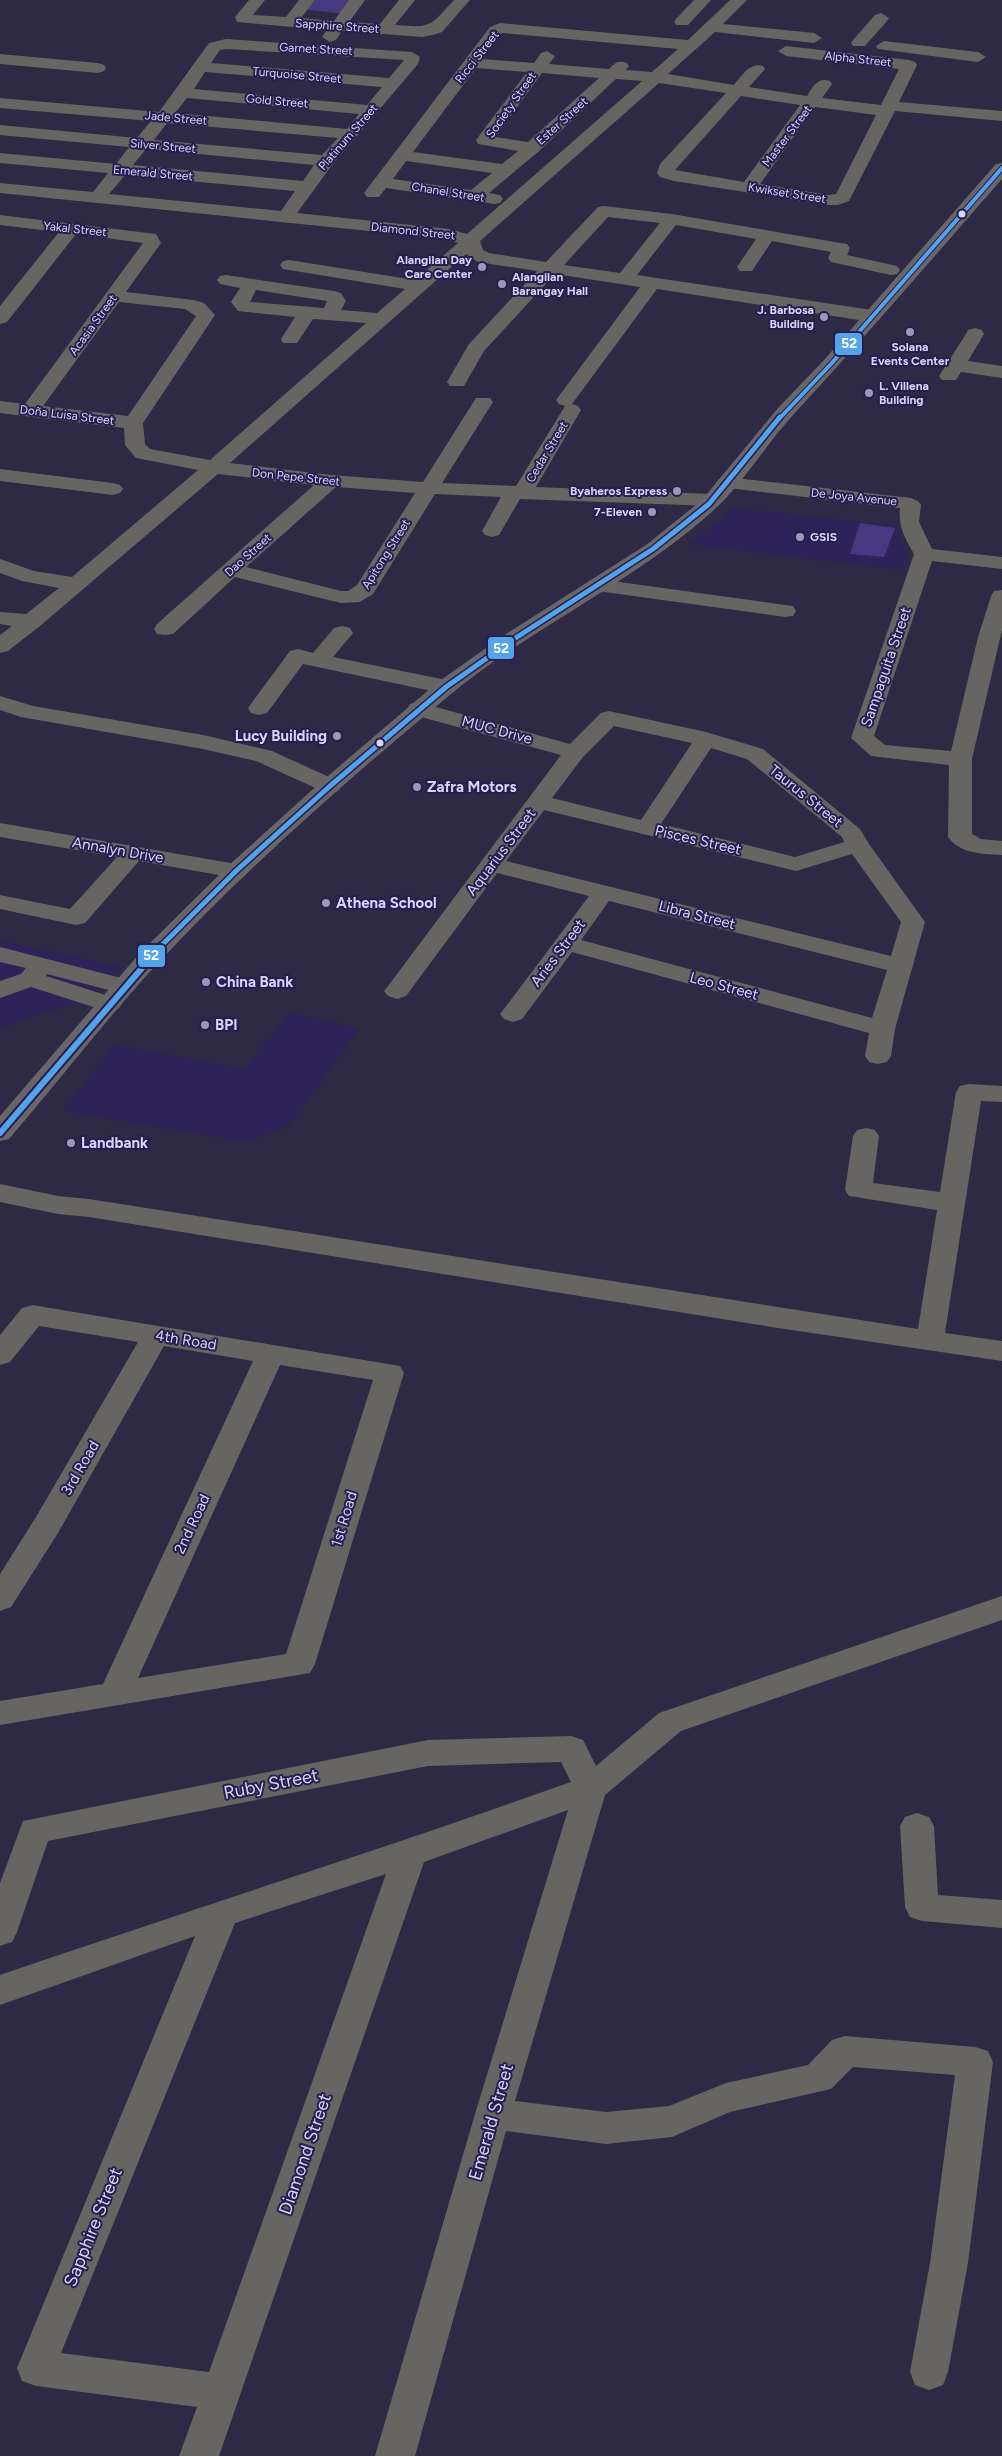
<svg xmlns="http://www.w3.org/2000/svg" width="1002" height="2456" viewBox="0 0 1002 2456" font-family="Figtree,sans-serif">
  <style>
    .built { fill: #2e2359 }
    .green { fill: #473981 }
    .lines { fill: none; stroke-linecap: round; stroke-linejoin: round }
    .minor { fill: #666561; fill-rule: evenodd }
    .major { fill: #686668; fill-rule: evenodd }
    .bus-1-far2-casing { stroke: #281d50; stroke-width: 6 }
    .bus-1-far1-casing { stroke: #281d50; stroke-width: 8 }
    .bus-1-casing { stroke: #281d50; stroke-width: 10 }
    .bus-1-far2 { stroke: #53a3e8; stroke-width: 4 }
    .bus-1-far1 { stroke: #53a3e8; stroke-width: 5 }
    .bus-1 { stroke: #53a3e8; stroke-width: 6 }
    .bus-dot { fill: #d7d5f6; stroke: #281d50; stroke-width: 2 }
    .poi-dot { fill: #9c99b8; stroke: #281d50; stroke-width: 2 }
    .labels { text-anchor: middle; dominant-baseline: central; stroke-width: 4; stroke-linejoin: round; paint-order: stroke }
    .far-street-label { font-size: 12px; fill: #d7d5f6; stroke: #281d50 }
    .far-poi-label { font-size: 12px; font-weight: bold; fill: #d7d5f6; stroke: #281d50; text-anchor: end }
    .street-label { font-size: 15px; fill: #d7d5f6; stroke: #281d50 }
    .poi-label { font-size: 15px; font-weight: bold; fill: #d7d5f6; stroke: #281d50; text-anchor: start }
    .near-street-label { font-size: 18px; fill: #d7d5f6; stroke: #281d50 }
    .line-badge { stroke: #281d50; stroke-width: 2 }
    .badge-label { font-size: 14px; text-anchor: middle; font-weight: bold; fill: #fff }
  </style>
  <rect width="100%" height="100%" fill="#2e2944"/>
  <!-- built -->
  <g class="built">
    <path d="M 733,508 L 898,526 L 906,557 L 902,570 L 689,544 L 723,519 Z"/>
    <path d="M 0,941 L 120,967 L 90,1000 L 42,1013 L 0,1028 Z"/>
    <path d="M 290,1012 L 359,1029 L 288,1126 L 248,1142 L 63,1111 L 115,1045 L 245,1069 Z"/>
  </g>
  <!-- green -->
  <g class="green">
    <path d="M 307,0 L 357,0 L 346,14 L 300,9 Z"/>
    <path d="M 860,523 L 895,528 L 884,557 L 850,554 Z"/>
  </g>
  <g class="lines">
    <!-- minor -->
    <g class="minor">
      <path d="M 249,0 L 265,0 L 253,15 L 286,17 L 299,0 L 315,0 L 301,18 L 334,21 L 349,0 L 365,0 L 349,22 L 380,24 L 399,0 L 415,0 L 395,25 C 432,28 429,27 454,0 L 470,0 L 442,32 L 436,34 L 423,37 L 342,31 L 336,40 L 330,42 L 322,37 L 327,30 L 237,22 L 235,17 Z"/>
      <path d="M 694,0 L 711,0 L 688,25 L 676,25 L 674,22 L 676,19 Z"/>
      <path d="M 730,0 L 747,0 L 723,24 L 814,33 L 822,38 L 814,43 L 715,32 L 668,74 L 734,85 C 742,76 749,62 763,66 L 765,69 L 749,87 L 807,96 C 813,87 817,77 830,81 L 832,84 L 822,98 L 881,105 L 899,69 L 786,56 L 778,51 L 786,46 L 909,60 L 915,62 L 917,65 L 899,102 L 1002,111 L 1002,121 L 895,111 L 849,201 L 838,205 L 829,205 L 674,181 L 660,177 L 657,173 L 660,164 L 726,93 L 659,83 L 480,241 L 483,250 L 489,253 L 546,262 L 598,207 L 604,206 L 672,214 L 841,243 L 847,244 L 850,248 L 847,255 L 897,266 L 900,270 L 897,274 L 891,275 L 831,262 L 828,258 L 831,252 L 772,241 L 752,271 L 740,271 L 737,267 L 756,239 L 676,225 L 637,275 L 872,310 L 879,312 L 881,316 L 879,320 L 872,322 L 657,289 L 572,404 L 578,406 L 581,410 L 536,487 L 712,494 L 719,496 L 722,500 L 719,504 L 712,506 L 520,499 L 499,535 L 492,537 L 485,535 L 482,531 L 501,497 L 435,494 L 373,594 L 360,602 L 341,603 L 235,577 L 173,634 L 165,635 L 157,634 L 154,629 L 157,624 L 314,485 L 218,474 L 40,626 L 8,651 L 0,653 L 0,635 L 12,626 L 0,624 L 0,612 L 26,614 L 59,588 L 22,581 L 0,573 L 0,559 L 34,571 L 72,577 L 198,470 L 136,458 L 125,445 L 124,428 L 0,413 L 0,401 L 25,404 L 143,243 L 76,234 L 7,322 L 0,324 L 0,306 L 59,232 L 0,225 L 0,215 L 156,234 L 161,243 L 126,292 L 194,300 L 204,303 L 215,315 L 143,423 L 145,444 L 150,449 L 210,460 L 366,323 L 313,319 L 297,343 L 283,343 L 281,339 L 295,317 L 238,311 L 231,302 L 240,288 L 220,284 L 217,280 L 220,276 L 226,275 L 334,291 L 341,293 L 346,301 L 341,310 L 377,313 L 405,289 L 289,270 L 283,269 L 280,265 L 283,261 L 289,260 L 415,280 L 458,243 L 447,239 L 0,193 L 0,183 L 93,192 L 108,173 L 0,163 L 0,153 L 116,164 L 129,147 L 0,135 L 0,125 L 137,138 L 151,121 L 0,108 L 0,98 L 159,112 L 209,43 L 226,39 L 412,52 L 420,57 L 418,64 L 332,165 L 297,213 L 449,229 L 467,234 L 642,81 L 616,79 L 538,152 L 489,193 L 500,195 L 503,199 L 500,203 L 494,204 L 386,188 L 379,197 L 367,197 L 364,193 L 490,27 L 500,23 L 688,40 ZM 502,33 L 678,49 L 652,72 L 626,70 L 629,66 L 627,63 C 618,60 615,63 609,69 L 549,64 L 555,56 L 547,51 L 541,53 L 534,63 L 482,59 ZM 226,49 L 404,60 L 389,78 L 211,63 L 220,50 ZM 476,68 L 527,72 L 476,140 L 478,144 L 518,151 L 502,164 L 413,152 ZM 205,72 L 382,87 L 367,105 L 194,89 ZM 542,73 L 599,78 L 528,142 L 495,137 ZM 741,96 L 800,105 L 744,182 L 675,170 ZM 187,98 L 359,114 L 347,129 L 175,113 ZM 815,107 L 876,115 L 836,194 L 829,195 L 760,184 ZM 167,123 L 338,138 L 322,155 L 154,140 ZM 146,149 L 314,165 L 303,181 L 133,165 ZM 406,161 L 492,173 L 471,190 L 393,179 ZM 125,175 L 295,191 L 281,211 L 109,194 ZM 608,217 L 660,223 L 620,273 L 564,265 ZM 466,254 L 478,262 L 537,271 L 469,344 L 447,382 L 450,386 L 464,386 L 484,351 L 555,274 L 640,287 L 556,400 L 559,404 L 565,406 L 516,486 L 442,483 L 493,402 L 490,398 L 476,398 L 423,482 L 331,475 L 230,463 ZM 256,290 L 327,301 L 324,308 L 250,302 ZM 119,302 L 185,309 L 196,316 L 128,416 L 43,406 ZM 336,487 L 415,493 L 357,585 L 348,591 L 341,591 L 246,567 Z"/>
      <path d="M 881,13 L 889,18 L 887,21 L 865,46 L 853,46 L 851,43 L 853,40 L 875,15 Z"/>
      <path d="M 884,41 L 978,52 L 986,57 L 978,62 L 878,49 L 876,46 Z"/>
      <path d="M 0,54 L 98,63 L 104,65 L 106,68 L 104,71 L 98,73 L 0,64 Z"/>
      <path d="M 975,328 L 982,330 L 984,334 L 968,361 L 1002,366 L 1002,378 L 961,372 L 956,380 L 942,380 L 939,376 L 966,334 L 968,330 Z"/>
      <path d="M 0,469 L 113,483 L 120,485 L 123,489 L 120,493 L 113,495 L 0,481 Z"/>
      <path d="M 726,477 L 911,498 L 918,501 L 921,505 L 919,522 L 932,549 L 1002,557 L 1002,569 L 932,561 L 874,736 L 885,745 L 951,751 L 978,637 L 991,596 L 994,591 L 1002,590 L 1002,630 L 972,759 L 972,834 L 981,839 L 1002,841 L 1002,855 C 983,854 960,854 948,837 L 949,765 L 871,756 L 851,738 L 914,554 C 905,538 898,527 900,508 L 719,487 L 716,483 L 719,479 Z"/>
      <path d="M 598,579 L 785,605 L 793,606 L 796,611 L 793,616 L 785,617 L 590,590 L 587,585 L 590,580 Z"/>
      <path d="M 342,626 L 350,628 L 353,633 L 333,657 L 446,680 L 454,682 L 457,687 L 454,692 L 446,694 L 303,664 L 267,713 L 259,715 L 251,713 L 248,708 L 290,651 L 298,649 L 313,653 L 334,628 Z"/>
      <path d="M 0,696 L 33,706 L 203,735 L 272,751 L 338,781 L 342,786 L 338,791 L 330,793 L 322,791 L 256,761 L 203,749 L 21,717 L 0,710 Z"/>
      <path d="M 418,702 L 570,744 L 601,713 L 609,711 L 706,732 L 763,749 L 860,829 L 869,844 L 925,922 L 895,1029 L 891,1056 L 887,1062 L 878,1064 L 869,1062 L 865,1056 L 869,1033 L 572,952 L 522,1019 L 513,1022 L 504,1019 L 500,1014 L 504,1009 L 589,896 L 497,873 L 406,996 L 397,999 L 388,996 L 384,991 L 388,986 L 561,755 L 410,714 L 407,709 L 410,704 ZM 614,726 L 692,743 L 641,820 L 552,798 L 583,757 ZM 711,748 L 747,759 L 842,837 L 844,842 L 795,857 L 661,824 ZM 544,810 L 796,871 L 852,854 L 901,922 L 891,956 L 506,861 ZM 609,901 L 887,970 L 872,1018 L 581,940 Z"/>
      <path d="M 0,823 L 236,864 L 244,866 L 248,871 L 244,876 L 236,878 L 139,861 L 85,923 L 76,925 L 0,909 L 0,895 L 70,909 L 117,857 L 0,837 Z"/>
      <path d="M 0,947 L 133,981 L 137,986 L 133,991 L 124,994 L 47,974 L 46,976 L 118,999 L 122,1004 L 118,1009 L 109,1012 L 31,987 L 0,998 L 0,981 L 21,974 L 26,968 L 0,962 Z"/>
      <path d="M 969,1084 L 1002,1086 L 1002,1102 L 981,1101 L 945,1333 L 1002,1341 L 1002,1361 L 778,1328 L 89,1217 L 58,1214 L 0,1202 L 0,1184 L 58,1196 L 89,1199 L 918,1329 L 937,1210 L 849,1196 L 845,1190 L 853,1136 L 857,1130 L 866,1128 L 875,1130 L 879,1136 L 873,1183 L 940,1192 L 956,1092 L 960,1086 Z"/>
      <path d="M 32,1305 L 400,1366 L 404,1373 L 315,1664 L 310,1673 L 0,1725 L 0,1701 L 103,1684 L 253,1361 L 164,1346 L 58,1533 L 11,1607 L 0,1611 L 0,1574 L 36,1517 L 138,1342 L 39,1326 L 10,1362 L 0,1365 L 0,1335 L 22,1308 ZM 280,1365 L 373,1380 L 286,1654 L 138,1678 Z"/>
      <path d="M 1002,1596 L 1002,1620 L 681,1731 L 605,1795 L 515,2101 L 606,2112 L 669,2106 L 726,2083 L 808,2065 L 832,2040 L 845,2036 L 975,2047 L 988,2051 L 993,2062 L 968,2263 L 948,2372 L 943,2385 L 929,2390 L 915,2385 L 910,2372 L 930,2263 L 955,2075 L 853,2067 L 831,2089 L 730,2112 L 672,2137 L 606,2144 L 506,2131 L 415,2456 L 375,2456 L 475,2114 L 568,1810 L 424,1862 L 219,2456 L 179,2456 L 197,2407 L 36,2386 L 22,2381 L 17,2368 L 195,1936 L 0,2005 L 0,1975 C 190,1910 382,1849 571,1782 L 561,1762 L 428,1766 L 48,1841 L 17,1932 L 12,1942 L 0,1946 L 0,1883 L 23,1821 L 428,1740 L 571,1736 L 583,1740 L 596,1766 L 659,1713 ZM 386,1874 L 209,2372 L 61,2353 L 235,1923 Z"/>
      <path d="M 917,1813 L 929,1817 L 934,1826 L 938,1895 L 1002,1900 L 1002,1928 L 922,1921 L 910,1917 L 905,1907 L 900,1826 L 905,1817 Z"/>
    </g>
    <!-- major -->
    <path class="major" d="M 1002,163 L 1002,179 C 933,258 865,337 794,414 C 767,443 742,485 714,510 C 634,582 534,626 451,694 C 349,778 248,867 158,963 C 106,1019 59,1081 9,1139 L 0,1141 L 0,1116 L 139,954 L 228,866 L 322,781 L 438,682 L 506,634 L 646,545 L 702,500 L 778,408 L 824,360 L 996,164 Z"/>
    <!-- bus-1-far2 casing -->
    <g class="bus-1-far2-casing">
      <path id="bus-1-far2" d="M 779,419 L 831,364 L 1002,168"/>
    </g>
    <!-- bus-1-far1 casing -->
    <g class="bus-1-far1-casing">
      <path id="bus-1-far1" d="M 160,947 L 236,871 L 330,786 L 446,687 L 514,639 L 653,549 L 709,504 L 780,417"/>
    </g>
    <!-- bus-1 casing -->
    <g class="bus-1-casing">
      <path id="bus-1" d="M 0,1133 L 161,946"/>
    </g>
    <!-- bus-1-far2 -->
    <use href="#bus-1-far2" class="bus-1-far2"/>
    <!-- bus-1-far1 -->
    <use href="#bus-1-far1" class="bus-1-far1"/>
    <!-- bus-1 -->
    <use href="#bus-1" class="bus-1"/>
  </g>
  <!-- markers -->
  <g class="bus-dot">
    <circle cx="962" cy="214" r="4.5"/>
    <circle cx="380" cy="743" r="4.5"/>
  </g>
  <g class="poi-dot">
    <circle cx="482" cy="267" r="5"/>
    <circle cx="502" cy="284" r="5"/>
    <circle cx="824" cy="317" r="5"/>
    <circle cx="910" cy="332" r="5"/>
    <circle cx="869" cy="393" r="5"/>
    <circle cx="677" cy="491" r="5"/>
    <circle cx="652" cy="512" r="5"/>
    <circle cx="800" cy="537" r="5"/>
    <circle cx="337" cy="736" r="5"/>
    <circle cx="417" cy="787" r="5"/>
    <circle cx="326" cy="903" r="5"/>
    <circle cx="206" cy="982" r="5"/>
    <circle cx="205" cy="1025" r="5"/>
    <circle cx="71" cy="1143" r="5"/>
  </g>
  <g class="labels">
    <!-- far-street labels -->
    <g class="far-street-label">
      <text transform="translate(337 26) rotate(4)">Sapphire Street</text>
      <text transform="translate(316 49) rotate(3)">Garnet Street</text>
      <text transform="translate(477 57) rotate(-52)">Ricci Street</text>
      <text transform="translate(858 59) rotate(6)">Alpha Street</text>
      <text transform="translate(297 75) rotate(5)">Turquoise Street</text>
      <text transform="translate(277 101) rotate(5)">Gold Street</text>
      <text transform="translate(511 105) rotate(-55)">Society Street</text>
      <text transform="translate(176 118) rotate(5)">Jade Street</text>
      <text transform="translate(562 121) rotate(-42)">Ester Street</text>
      <text transform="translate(787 136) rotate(-53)">Master Street</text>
      <text transform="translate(348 137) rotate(-49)">Platinum Street</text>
      <text transform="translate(163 146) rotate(5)">Silver Street</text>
      <text transform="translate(153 173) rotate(5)">Emerald Street</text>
      <text transform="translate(448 192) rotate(9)">Chanel Street</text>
      <text transform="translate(787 193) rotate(9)">Kwikset Street</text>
      <text transform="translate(75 229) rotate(6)">Yakal Street</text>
      <text transform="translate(413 231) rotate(6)">Diamond Street</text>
      <text transform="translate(93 325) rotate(-54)">Acasia Street</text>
      <text transform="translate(67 415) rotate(7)">Doña Luisa Street</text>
      <text transform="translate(547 452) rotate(-59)">Cedar Street</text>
      <text transform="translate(296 477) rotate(6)">Don Pepe Street</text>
      <text transform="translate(854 497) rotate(6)">De Joya Avenue</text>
      <text transform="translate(386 554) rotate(-58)">Apitong Street</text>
      <text transform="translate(248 555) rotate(-42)">Dao Street</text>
    </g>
    <!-- far-poi labels -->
    <g class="far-poi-label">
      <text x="472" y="260">Alangilan Day<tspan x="472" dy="14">Care Center</tspan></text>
      <text x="512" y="277" text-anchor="start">Alangilan<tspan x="512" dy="14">Barangay Hall</tspan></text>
      <text x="814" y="310">J. Barbosa<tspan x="814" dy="14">Building</tspan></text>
      <text x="910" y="347" text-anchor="middle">Solana<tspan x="910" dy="14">Events Center</tspan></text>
      <text x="879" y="386" text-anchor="start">L. Villena<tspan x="879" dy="14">Building</tspan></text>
      <text x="667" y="491">Byaheros Express</text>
      <text x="642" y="512">7-Eleven</text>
      <text x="810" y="537" text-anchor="start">GSIS</text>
    </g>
    <!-- street labels -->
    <g class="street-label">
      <text transform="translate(886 667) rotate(-71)">Sampaguita Street</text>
      <text transform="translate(497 730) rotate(15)">MUC Drive</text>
      <text transform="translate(806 796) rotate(39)">Taurus Street</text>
      <text transform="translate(698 840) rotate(13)">Pisces Street</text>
      <text transform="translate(118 850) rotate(10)">Annalyn Drive</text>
      <text transform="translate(501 852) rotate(-53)">Aquarius Street</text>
      <text transform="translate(697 915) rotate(14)">Libra Street</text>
      <text transform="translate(558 953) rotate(-53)">Aries Street</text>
      <text transform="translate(724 986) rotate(15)">Leo Street</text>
      <text transform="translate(186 1340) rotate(9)">4th Road</text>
      <text transform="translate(80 1468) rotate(-60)">3rd Road</text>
      <text transform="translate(344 1519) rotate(-73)">1st Road</text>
      <text transform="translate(192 1524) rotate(-65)">2nd Road</text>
    </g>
    <!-- poi labels -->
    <g class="poi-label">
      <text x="327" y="736" text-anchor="end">Lucy Building</text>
      <text x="427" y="787">Zafra Motors</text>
      <text x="336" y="903">Athena School</text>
      <text x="216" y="982">China Bank</text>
      <text x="215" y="1025">BPI</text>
      <text x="81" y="1143">Landbank</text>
    </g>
    <!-- near-street labels -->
    <g class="near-street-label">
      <text transform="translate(271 1784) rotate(-11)">Ruby Street</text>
      <text transform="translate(491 2122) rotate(-74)">Emerald Street</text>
      <text transform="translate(305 2154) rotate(-71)">Diamond Street</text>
      <text transform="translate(93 2227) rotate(-68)">Sapphire Street</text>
    </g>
  </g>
  <g class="line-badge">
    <rect x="834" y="332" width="29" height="24" rx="5" fill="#53a3e8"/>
    <rect x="487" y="636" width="28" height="24" rx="5" fill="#53a3e8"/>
    <rect x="137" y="944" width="29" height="24" rx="5" fill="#53a3e8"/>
  </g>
  <g class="badge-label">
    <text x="849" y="348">52</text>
    <text x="501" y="653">52</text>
    <text x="151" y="960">52</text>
  </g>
</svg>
